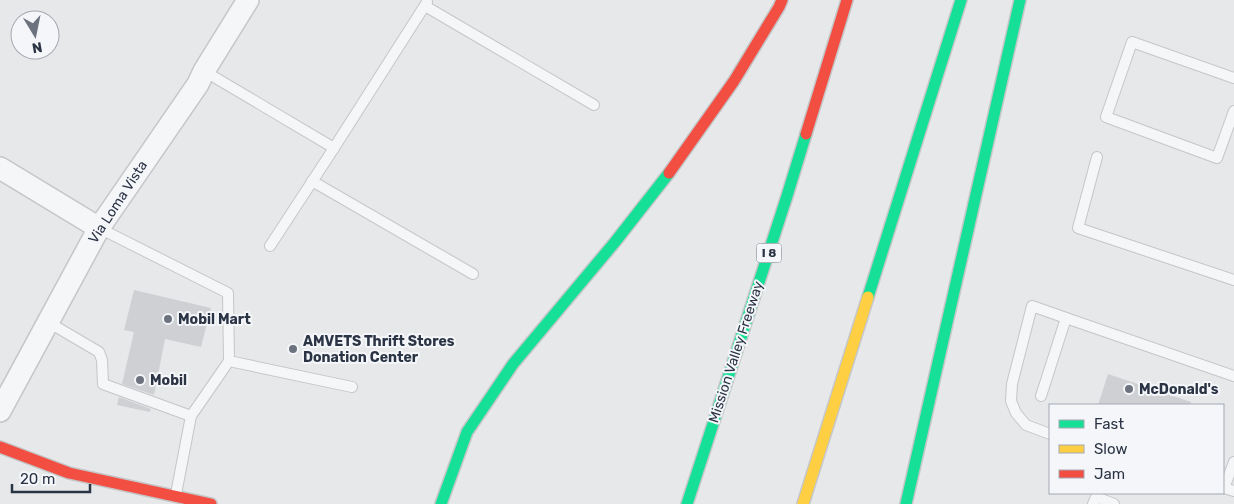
<svg xmlns="http://www.w3.org/2000/svg" width="1234" height="504" viewBox="0 0 1234 504" font-family="Rubik,sans-serif">
  <style>
    .building { fill: #ced0d3 }
    .lines { fill: none; stroke-linecap: round; stroke-linejoin: round }
    .lane-casing { stroke: #c4c6c8; stroke-width: 12 }
    .street-casing { stroke: #c4c6c8; stroke-width: 24 }
    .fast-casing { stroke: #c4c6c8; stroke-width: 14 }
    .slow-casing { stroke: #c4c6c8; stroke-width: 14 }
    .jam-casing { stroke: #c4c6c8; stroke-width: 14 }
    .lane { stroke: #f5f6f7; stroke-width: 10 }
    .street { stroke: #f5f6f7; stroke-width: 21 }
    .fast { stroke: #16e098; stroke-width: 11 }
    .slow { stroke: #ffcf43; stroke-width: 11 }
    .jam { stroke: #f24e42; stroke-width: 11 }
    .poi-dot { fill: #6c737f; stroke: #f4f6f9; stroke-width: 2 }
    .labels { text-anchor: middle; dominant-baseline: central; stroke-width: 4; stroke-linejoin: round; paint-order: stroke }
    .shield { fill: #f4f6f9; stroke: #676e7b; stroke-width: 1 }
    .shield-label { font-size: 12px; font-weight: bold; fill: #2b3445 }
    .street-label { font-size: 14px; fill: #2b3445; stroke: #f4f6f9 }
    .poi-label { font-size: 14px; font-weight: bold; fill: #2b3445; stroke: #f4f6f9; text-anchor: start }
  </style>
  <rect width="100%" height="100%" fill="#e6e8ea"/>
  <!-- building -->
  <g class="building">
    <path d="M 134,290 L 211,308 L 201,347 L 165,339 L 154,395 L 122,384 L 134,332 L 124,330 Z"/>
    <path d="M 1108,374 L 1191,402 L 1191,405 L 1098,405 Z"/>
    <path d="M 119,397 L 151,409 L 150,412 L 117,405 Z"/>
  </g>
  <g class="lines">
    <!-- lane casing -->
    <g class="lane-casing">
      <g id="lane">
        <path d="M 425,6 L 594,105"/>
        <path d="M 204,71 L 334,148 L 270,246"/>
        <path d="M 1234,78 L 1132,42 L 1106,117 L 1217,158 L 1234,111"/>
        <path d="M 334,148 L 427,2"/>
        <path d="M 1097,157 L 1078,228 L 1234,280"/>
        <path d="M 312,181 L 473,274"/>
        <path d="M 99,228 L 228,293 L 229,361 L 352,387"/>
        <path d="M 48,322 L 99,352 L 102,360 L 103,384 L 191,416 L 229,361"/>
        <path d="M 1041,396 L 1066,318 L 1234,376"/>
        <path d="M 1050,434 L 1026,425 L 1016,413 L 1011,401 L 1012,384 L 1032,306 L 1066,318"/>
        <path d="M 1234,462 L 1224,488 L 1234,491"/>
        <path d="M 176,494 L 191,416"/>
        <path d="M 1093,504 L 1096,497 L 1114,504"/>
      </g>
    </g>
    <!-- street casing -->
    <g class="street-casing">
      <g id="street">
        <path d="M 0,168 L 99,228"/>
        <path d="M 0,411 L 99,228 L 198,84 L 204,71 L 248,0"/>
      </g>
    </g>
    <!-- fast casing -->
    <g class="fast-casing">
      <g id="fast">
        <path d="M 868,297 L 961,0"/>
        <path d="M 441,504 L 467,432 L 513,364 L 615,242 L 669,173"/>
        <path d="M 687,504 L 787,196 L 806,134"/>
        <path d="M 906,504 L 1020,0"/>
      </g>
    </g>
    <!-- slow casing -->
    <g class="slow-casing">
      <path id="slow" d="M 803,504 L 868,297"/>
    </g>
    <!-- jam casing -->
    <g class="jam-casing">
      <g id="jam">
        <path d="M 806,134 L 847,0"/>
        <path d="M 669,173 L 734,81 L 779,7 L 782,0"/>
        <path d="M 0,447 L 69,473 L 211,504"/>
      </g>
    </g>
    <!-- lane -->
    <use href="#lane" class="lane"/>
    <!-- street -->
    <use href="#street" class="street"/>
    <!-- fast -->
    <use href="#fast" class="fast"/>
    <!-- slow -->
    <use href="#slow" class="slow"/>
    <!-- jam -->
    <use href="#jam" class="jam"/>
  </g>
  <!-- markers -->
  <g class="poi-dot">
    <circle cx="168" cy="319" r="5"/>
    <circle cx="293" cy="349" r="5"/>
    <circle cx="140" cy="380" r="5"/>
    <circle cx="1129" cy="389" r="5"/>
  </g>
  <g class="labels">
    <!-- shield labels -->
    <rect class="shield" x="756.5" y="243.5" width="25" height="19" rx="4"/>
    <g class="shield-label">
      <text x="769" y="253">I 8</text>
    </g>
    <!-- street labels -->
    <g class="street-label">
      <text transform="translate(118 202) rotate(-57)">Via Loma Vista</text>
      <text transform="translate(736 352) rotate(-72)">Mission Valley Freeway</text>
    </g>
    <!-- poi labels -->
    <g class="poi-label">
      <text x="178" y="319">Mobil Mart</text>
      <text x="303" y="341">AMVETS Thrift Stores<tspan x="303" dy="16">Donation Center</tspan></text>
      <text x="150" y="380">Mobil</text>
      <text x="1139" y="389">McDonald's</text>
    </g>
  </g>
  <!-- legend -->
  <rect x="1049" y="404" width="175" height="90" fill="#f4f6f9" stroke="#a4a8b1"/>
  <rect x="1059" y="420" width="25" height="8" fill="#16e098" stroke="#a4a8b1"/>
  <text x="1094" y="429" font-size="15" fill="#2b3445">Fast</text>
  <rect x="1059" y="445" width="25" height="8" fill="#ffcf43" stroke="#a4a8b1"/>
  <text x="1094" y="454" font-size="15" fill="#2b3445">Slow</text>
  <rect x="1059" y="470" width="25" height="8" fill="#f24e42" stroke="#a4a8b1"/>
  <text x="1094" y="479" font-size="15" fill="#2b3445">Jam</text>
  <!-- north arrow -->
  <g transform="translate(35 35) rotate(170)"><circle r="24" fill="#f4f6f9" stroke="#a4a8b1"/>
  <path d="M0-4L9 19L0 12L-9 19Z" fill="#6c737f"/>
  <text y="-8" font-size="14" font-weight="bold" text-anchor="middle" fill="#2b3445">N</text>
  </g>
  <!-- scale -->
  <path d="M12 484v8h78v-8" fill="none" stroke="#2b3445" stroke-width="2.5"/>
  <text x="20" y="484" font-size="15" fill="#2b3445" stroke="#f4f6f9" stroke-width="4" paint-order="stroke">20 m</text>
</svg>
